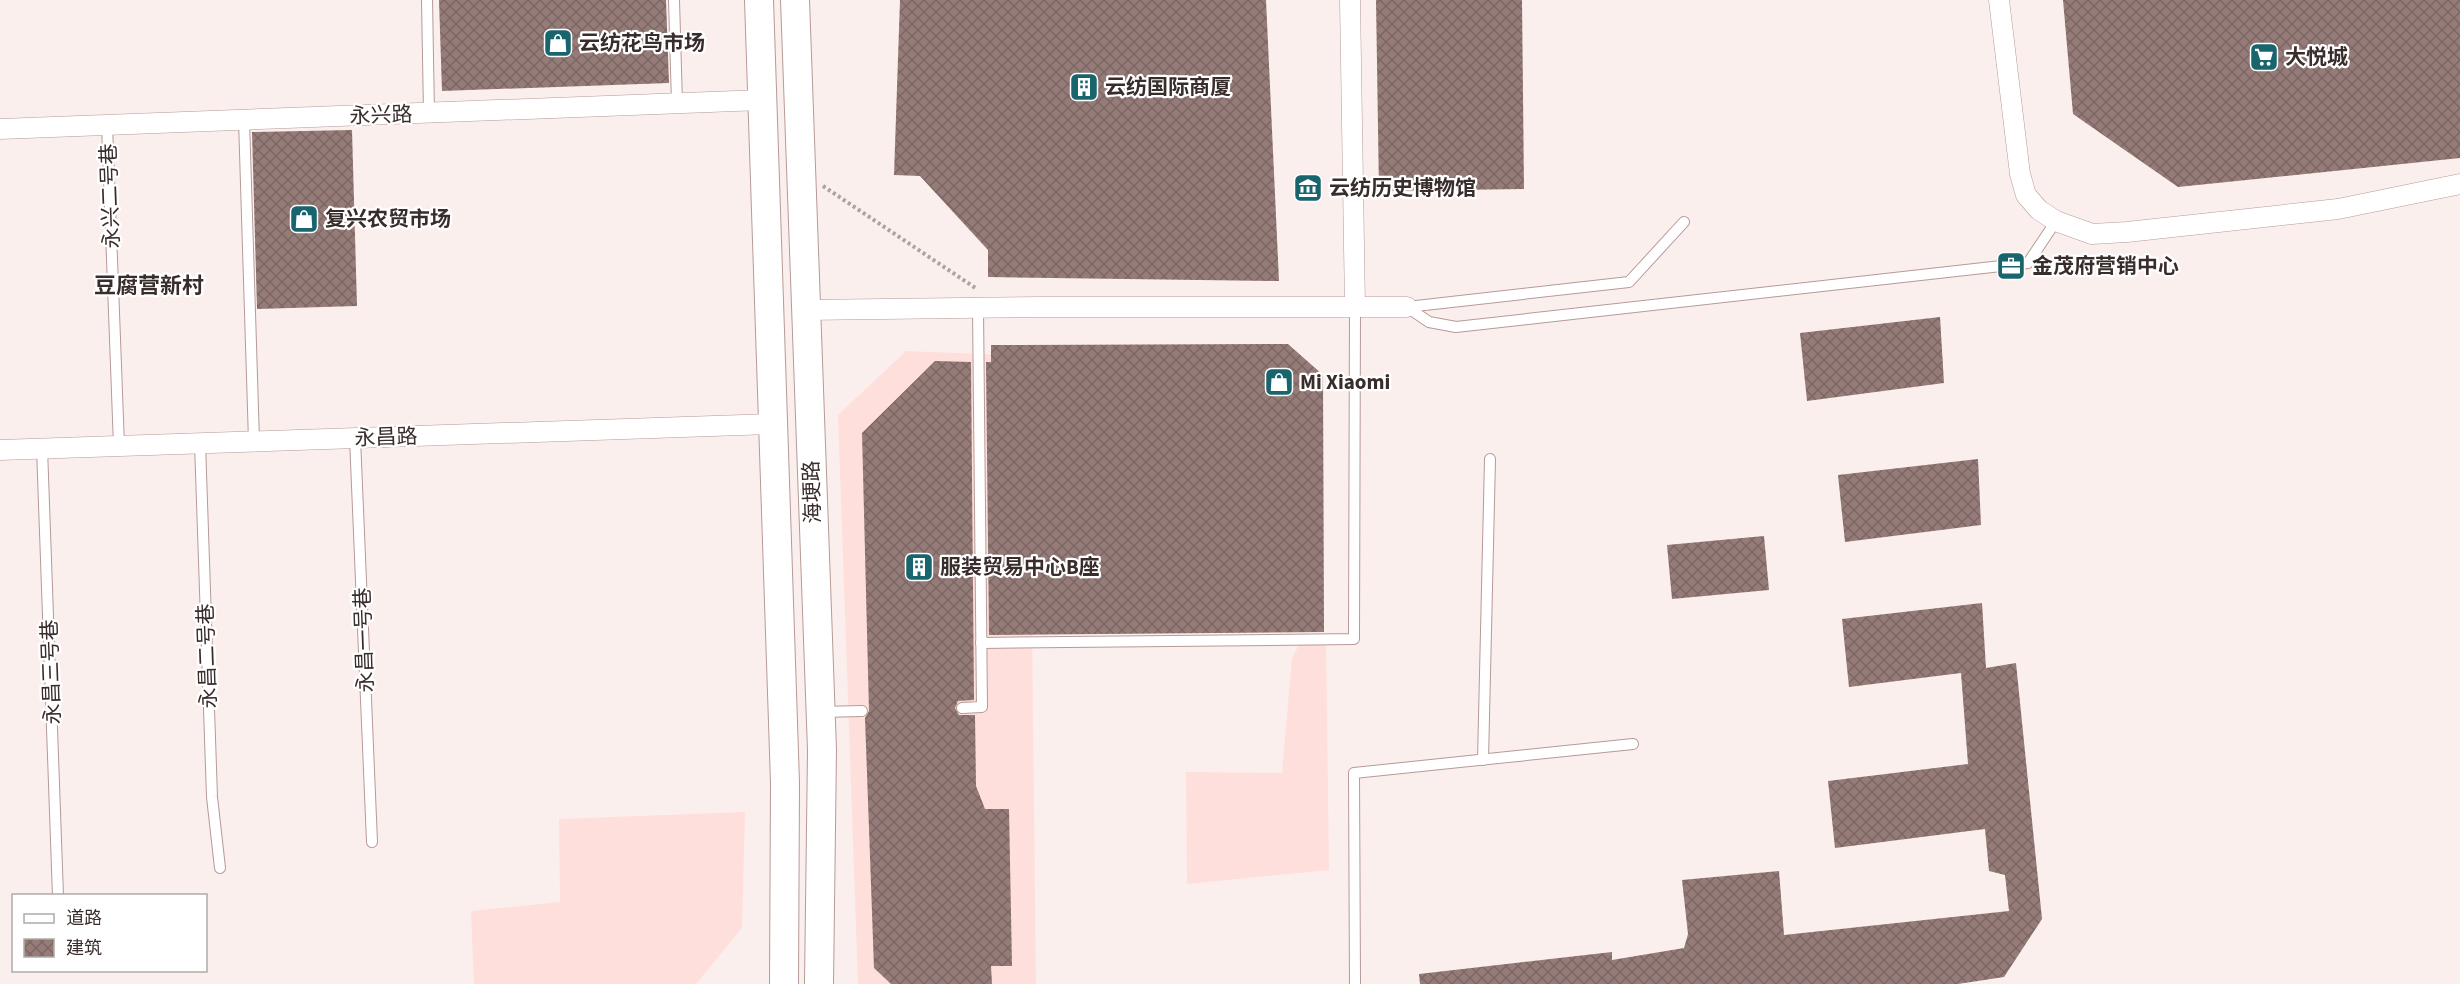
<svg xmlns="http://www.w3.org/2000/svg" width="2460" height="984" viewBox="0 0 2460 984" font-family="'Source Sans 3','Noto Sans SC',sans-serif">
  <style>
    .built { fill: #fedfdb }
    .building { fill: url(#building-cross-hatch) }
    .lines { fill: none; stroke-linecap: round; stroke-linejoin: round }
    .service-casing { stroke: #b69a97; stroke-width: 12 }
    .minor-casing { stroke: #b69a97; stroke-width: 21 }
    .secondary-casing { stroke: #b69a97; stroke-width: 30 }
    .path { stroke: #aea2a0; stroke-width: 4; stroke-dasharray: 3 3; stroke-linecap: butt }
    .service { stroke: #fff; stroke-width: 10 }
    .minor { stroke: #fff; stroke-width: 20 }
    .secondary { stroke: #fff; stroke-width: 28 }
    .labels { text-anchor: middle; dominant-baseline: central; stroke-width: 4.5; stroke-linejoin: round; paint-order: stroke }
    .poi-label { font-size: 21px; font-weight: bold; fill: #392d2c; stroke: #fff; text-anchor: start }
    .street-label { font-size: 21px; fill: #392d2c; stroke: #fff }
    .neighbourhood-label { font-size: 22px; font-weight: bold; fill: #392d2c; stroke: #fff }
  </style>
  <defs>
    <pattern id="building-cross-hatch" width="8" height="8" patternUnits="userSpaceOnUse" patternTransform="scale(1.5)"><rect width="8" height="8" fill="#967c79"/><path d="M0 0l8 8M0 8l8-8" fill="none" stroke="#7b6663"/></pattern>
  </defs>
  <rect width="100%" height="100%" fill="#fbefed"/>
  <!-- built -->
  <g class="built">
    <path d="M 906,351 L 1029,356 L 1036,984 L 858,984 L 838,415 Z"/>
    <path d="M 1301,641 L 1326,642 L 1329,870 L 1187,884 L 1186,772 L 1282,773 L 1292,658 Z"/>
    <path d="M 745,812 L 742,928 L 696,984 L 474,984 L 471,911 L 560,902 L 559,819 Z"/>
  </g>
  <!-- building -->
  <g class="building">
    <path d="M 439,0 L 666,0 L 669,83 L 442,91 Z"/>
    <path d="M 900,0 L 1266,0 L 1279,281 L 988,277 L 988,250 L 920,176 L 894,175 Z"/>
    <path d="M 1376,0 L 1522,0 L 1524,189 L 1379,191 Z"/>
    <path d="M 2063,0 L 2460,0 L 2460,158 L 2178,187 L 2073,114 Z"/>
    <path d="M 352,130 L 357,306 L 257,309 L 252,132 Z"/>
    <path d="M 1940,317 L 1944,383 L 1807,401 L 1800,333 Z"/>
    <path d="M 1288,344 L 1323,375 L 1324,632 L 989,635 L 986,362 L 991,362 L 991,345 Z"/>
    <path d="M 935,361 L 971,362 L 974,700 L 958,701 L 955,708 L 959,715 L 975,715 L 976,786 L 985,809 L 1009,809 L 1012,966 L 991,966 L 992,984 L 891,984 L 874,968 L 865,718 L 869,711 L 862,433 Z"/>
    <path d="M 1978,459 L 1981,525 L 1845,542 L 1838,475 Z"/>
    <path d="M 1764,536 L 1769,590 L 1672,599 L 1667,545 Z"/>
    <path d="M 1982,603 L 1986,668 L 2016,663 L 2042,919 L 2004,977 L 1958,984 L 1420,984 L 1419,974 L 1612,952 L 1612,960 L 1684,948 L 1688,934 L 1682,880 L 1779,871 L 1784,935 L 2009,911 L 2005,875 L 1989,871 L 1985,829 L 1835,848 L 1828,781 L 1968,764 L 1961,673 L 1849,687 L 1842,619 Z"/>
  </g>
  <g class="lines">
    <!-- service casing -->
    <g class="service-casing">
      <g id="service">
        <path d="M 427,0 L 429,113"/>
        <path d="M 674,0 L 677,103"/>
        <path d="M 244,120 L 254,441"/>
        <path d="M 107,125 L 119,446"/>
        <path d="M 1407,307 L 1429,322 L 1456,327 L 2028,263 L 2056,221"/>
        <path d="M 1407,307 L 1629,282 L 1684,222"/>
        <path d="M 355,438 L 372,842"/>
        <path d="M 200,443 L 212,797 L 220,868"/>
        <path d="M 42,448 L 58,896"/>
        <path d="M 981,643 L 1354,639 L 1355,307"/>
        <path d="M 962,708 L 982,707 L 978,308"/>
        <path d="M 821,712 L 862,711"/>
        <path d="M 1483,760 L 1490,459"/>
        <path d="M 1355,984 L 1354,773 L 1633,744"/>
      </g>
    </g>
    <!-- minor casing -->
    <g class="minor-casing">
      <g id="minor">
        <path d="M 1350,0 L 1355,307"/>
        <path d="M 1999,0 L 2020,174 L 2026,195 L 2039,210 L 2056,221 L 2092,234 L 2127,232 L 2338,209 L 2460,184"/>
        <path d="M 0,129 L 762,100"/>
        <path d="M 805,310 L 1041,307 L 1407,307"/>
        <path d="M 0,450 L 772,424"/>
      </g>
    </g>
    <!-- secondary casing -->
    <g class="secondary-casing">
      <g id="secondary">
        <path d="M 759,0 L 785,783 L 784,984"/>
        <path d="M 795,0 L 822,750 L 819,984"/>
      </g>
    </g>
    <!-- path -->
    <path class="path" d="M 823,186 L 977,289"/>
    <!-- service -->
    <use href="#service" class="service"/>
    <!-- minor -->
    <use href="#minor" class="minor"/>
    <!-- secondary -->
    <use href="#secondary" class="secondary"/>
  </g>
  <!-- icons -->
  <defs>
    <g id="shop-square" transform="scale(1.5)"><rect x="-9" y="-9" width="18" height="18" rx="4" fill="#18656e" stroke="#fff"/><path d="M-5-2.5h2.3a2.7 3.5 0 0 1 5.4 0H5L5.5 6h-11ZM-1.5-2.5h3a1.5 2.3 0 0 0-3 0Z" fill="#fff"/></g>
    <g id="supermarket-square" transform="scale(1.5)"><rect x="-9" y="-9" width="18" height="18" rx="4" fill="#18656e" stroke="#fff"/><path d="M-6-5.5h2.5l.6 2H6L4.5 2H-2.5L-4.4-4H-6ZM-1.5 3.2a1.3 1.3 0 1 0 .1 0ZM3 3.2a1.3 1.3 0 1 0 .1 0Z" fill="#fff"/></g>
    <g id="building-square" transform="scale(1.5)"><rect x="-9" y="-9" width="18" height="18" rx="4" fill="#18656e" stroke="#fff"/><path d="M-4-6H4V6H1V3H-1V6H-4ZM-2.5-4.3h1.7v1.8h-1.7ZM.8-4.3h1.7v1.8H.8ZM-2.5-1h1.7V.8h-1.7ZM.8-1h1.7V.8H.8Z" fill="#fff"/></g>
    <g id="museum-square" transform="scale(1.5)"><rect x="-9" y="-9" width="18" height="18" rx="4" fill="#18656e" stroke="#fff"/><path d="M0-6L6-3V-2H-6V-3ZM-5-1h2V3h-2ZM-1-1h2V3h-2ZM3-1h2V3H3ZM-6 4H6V6H-6Z" fill="#fff"/></g>
    <g id="office-square" transform="scale(1.5)"><rect x="-9" y="-9" width="18" height="18" rx="4" fill="#18656e" stroke="#fff"/><path d="M-6-3h4V-5.5h4V-3h4V5H-6ZM-1-4.5V-3h2v-1.5ZM-6 0V1H6V0Z" fill="#fff"/></g>
  </defs>
  <g fill-rule="evenodd">
    <use href="#shop-square" x="558" y="43"/>
    <use href="#supermarket-square" x="2264" y="57"/>
    <use href="#building-square" x="1084" y="87"/>
    <use href="#museum-square" x="1308" y="188"/>
    <use href="#shop-square" x="304" y="219"/>
    <use href="#office-square" x="2011" y="266"/>
    <use href="#shop-square" x="1279" y="382"/>
    <use href="#building-square" x="919" y="567"/>
  </g>
  <g class="labels">
    <!-- poi labels -->
    <g class="poi-label">
      <text x="579" y="43">云纺花鸟市场</text>
      <text x="2285" y="57">大悦城</text>
      <text x="1105" y="87">云纺国际商厦</text>
      <text x="1329" y="188">云纺历史博物馆</text>
      <text x="325" y="219">复兴农贸市场</text>
      <text x="2032" y="266">金茂府营销中心</text>
      <text x="1300" y="382">Mi Xiaomi</text>
      <text x="940" y="567">服装贸易中心B座</text>
    </g>
    <!-- street labels -->
    <g class="street-label">
      <text transform="translate(381 115) rotate(-2)">永兴路</text>
      <text transform="translate(110 196) rotate(-92)">永兴二号巷</text>
      <text transform="translate(386 437) rotate(-2)">永昌路</text>
      <text transform="translate(812 492) rotate(-92)">海埂路</text>
      <text transform="translate(364 640) rotate(-92)">永昌一号巷</text>
      <text transform="translate(207 656) rotate(-92)">永昌二号巷</text>
      <text transform="translate(51 672) rotate(-92)">永昌三号巷</text>
    </g>
    <!-- neighbourhood labels -->
    <g class="neighbourhood-label">
      <text x="149" y="286">豆腐营新村</text>
    </g>
  </g>
  <!-- legend -->
  <rect x="12" y="894" width="195" height="78" fill="#ffffff" stroke="#b0abab" stroke-width="1.5"/>
  <rect x="24" y="914" width="30" height="9" fill="#ffffff" stroke="#b0abab" stroke-width="1.5"/>
  <text x="66" y="924" font-size="18" fill="#392d2c">道路</text>
  <rect x="24" y="939" width="30" height="18" fill="url(#building-cross-hatch)" stroke="#b0abab" stroke-width="1.5"/>
  <text x="66" y="954" font-size="18" fill="#392d2c">建筑</text>
</svg>
